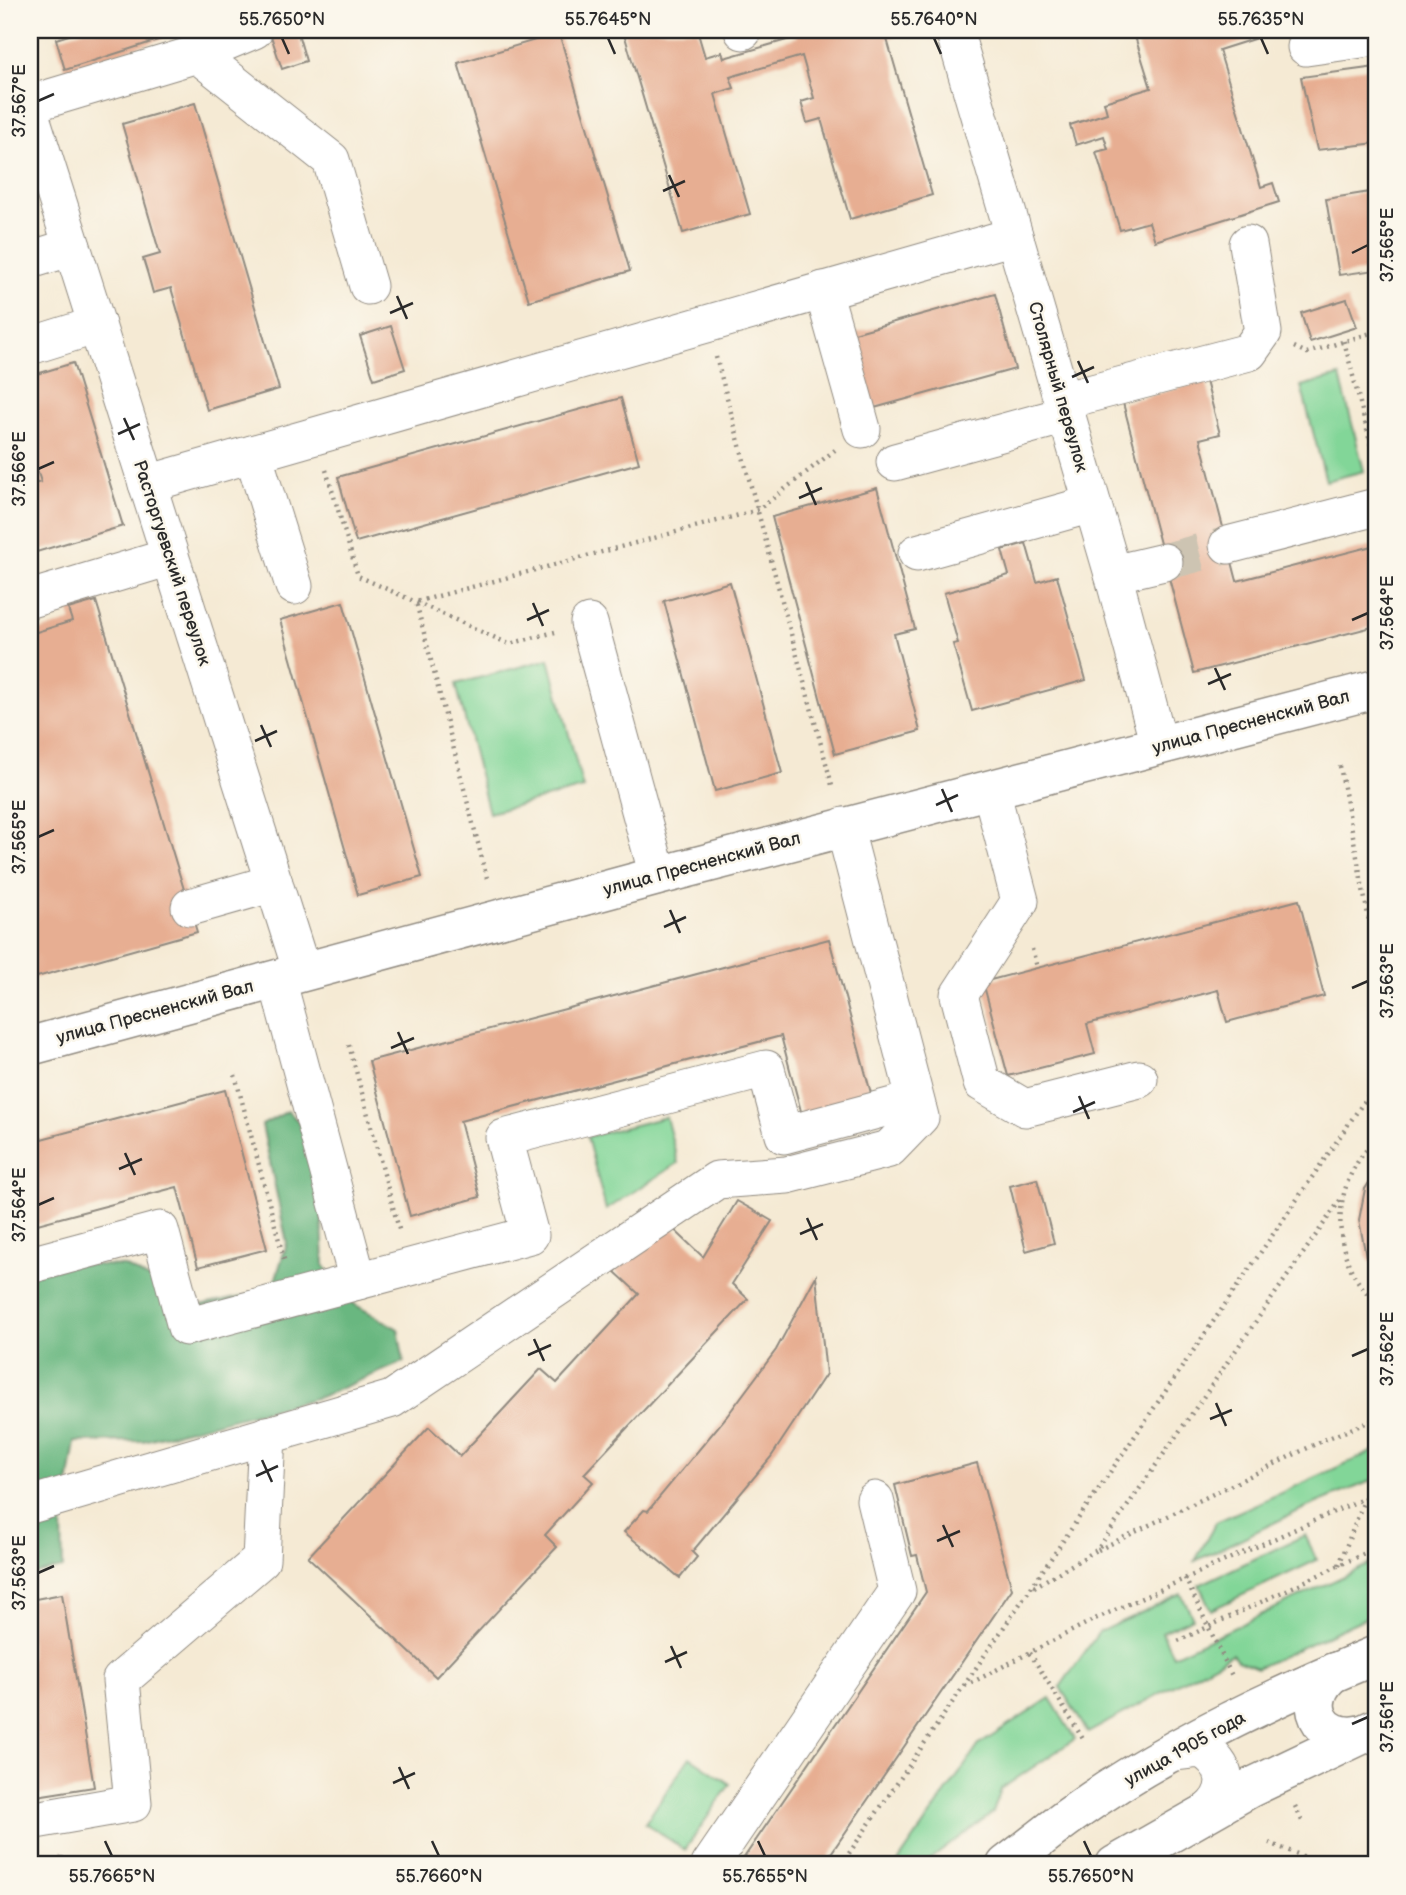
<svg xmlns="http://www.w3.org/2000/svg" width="1406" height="1895" viewBox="0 0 1406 1895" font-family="'Balsamiq Sans',sans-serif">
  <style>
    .green { fill: #82d698; stroke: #568062; stroke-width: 2 }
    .forest { fill: #69b780; stroke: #4a7156; stroke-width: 2 }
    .building { fill: #e7ae92 }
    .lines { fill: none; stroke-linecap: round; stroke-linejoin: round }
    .minor-tunnel { stroke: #cdc4b2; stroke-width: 37; stroke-dasharray: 37 18; stroke-linecap: butt }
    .minor-casing { stroke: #908a80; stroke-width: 39 }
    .major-casing { stroke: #908a80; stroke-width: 41 }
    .path { stroke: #908a80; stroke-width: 4.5; stroke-dasharray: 2 5; stroke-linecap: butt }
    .minor { stroke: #fff; stroke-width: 37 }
    .major { stroke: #fff; stroke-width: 38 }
    .ticks { fill: none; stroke: #2b2b2b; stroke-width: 2.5 }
    .labels { text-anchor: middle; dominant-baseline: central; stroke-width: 5; stroke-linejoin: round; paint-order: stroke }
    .street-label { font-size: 18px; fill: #2b2b2b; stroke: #fbf7ec }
    .neatline { fill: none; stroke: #2b2b2b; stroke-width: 2.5 }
    .ticks-label { font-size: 18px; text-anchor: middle; fill: #2b2b2b }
  </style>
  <rect width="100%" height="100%" fill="#fbf7ec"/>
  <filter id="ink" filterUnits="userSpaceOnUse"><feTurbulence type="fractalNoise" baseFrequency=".0143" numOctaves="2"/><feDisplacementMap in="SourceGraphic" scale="14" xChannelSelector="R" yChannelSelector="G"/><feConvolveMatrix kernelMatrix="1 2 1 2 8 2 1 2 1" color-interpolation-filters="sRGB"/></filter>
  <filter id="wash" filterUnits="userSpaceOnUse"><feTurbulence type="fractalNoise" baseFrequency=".00686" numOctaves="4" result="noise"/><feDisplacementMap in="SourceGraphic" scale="28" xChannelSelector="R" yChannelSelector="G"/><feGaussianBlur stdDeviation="1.57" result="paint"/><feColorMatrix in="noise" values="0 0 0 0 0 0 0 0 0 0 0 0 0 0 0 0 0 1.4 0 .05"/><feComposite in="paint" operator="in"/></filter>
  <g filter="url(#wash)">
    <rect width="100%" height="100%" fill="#f5ead4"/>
    <!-- green -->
    <g class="green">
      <path d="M 1340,376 L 1364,471 L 1326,481 L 1301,386 Z"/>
      <path d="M 549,659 L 583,788 L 489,813 L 456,684 Z"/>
      <path d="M 666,1117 L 678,1163 L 606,1210 L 587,1137 Z"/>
      <path d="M 1376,1450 L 1376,1479 L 1307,1507 L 1195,1561 L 1216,1522 Z"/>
      <path d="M 1305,1535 L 1317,1560 L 1211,1610 L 1199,1585 Z"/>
      <path d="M 1376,1561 L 1376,1613 L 1257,1668 L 1237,1660 L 1232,1654 L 1088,1733 L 1060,1687 L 1099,1632 L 1181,1594 L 1193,1618 L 1162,1632 L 1173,1656 Z"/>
      <path d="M 1050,1698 L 1075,1739 L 1001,1789 L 993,1812 L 923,1865 L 896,1865 L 979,1745 Z"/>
      <path d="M 690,1757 L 730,1784 L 685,1850 L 645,1823 Z"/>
    </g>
    <!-- forest -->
    <path class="forest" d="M 288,1111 L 306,1129 L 321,1194 L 324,1265 L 354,1304 L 398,1329 L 404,1362 L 320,1397 L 143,1441 L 75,1442 L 62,1522 L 63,1568 L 30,1575 L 30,1275 L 77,1264 L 125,1266 L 199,1306 L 251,1295 L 275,1281 L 287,1243 L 262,1125 Z"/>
    <g id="blocks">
      <!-- building -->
      <g class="building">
        <path d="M 85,30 L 189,30 L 65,70 L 56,39 Z"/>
        <path d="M 290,30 L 297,30 L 306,61 L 282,69 L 271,36 Z"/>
        <path d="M 623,30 L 697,30 L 705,57 L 722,52 L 724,58 L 797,37 L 794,30 L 916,30 L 887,39 L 932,195 L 850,219 L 821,119 L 807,123 L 801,102 L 814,98 L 802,56 L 730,77 L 734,88 L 715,94 L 750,214 L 683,233 Z"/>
        <path d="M 1133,30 L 1264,30 L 1266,35 L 1219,50 L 1261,187 L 1273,183 L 1279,202 L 1155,241 L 1149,222 L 1120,230 L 1096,152 L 1108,149 L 1104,136 L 1076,145 L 1070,125 L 1107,113 L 1104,102 L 1151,88 Z"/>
        <path d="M 559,33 L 630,271 L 529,301 L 458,63 Z"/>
        <path d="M 1376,67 L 1376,143 L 1317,150 L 1301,77 Z"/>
        <path d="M 195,103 L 279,389 L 207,410 L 171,288 L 153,293 L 148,275 L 143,259 L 160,254 L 122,124 Z"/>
        <path d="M 1376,191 L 1376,270 L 1339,275 L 1326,199 Z"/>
        <path d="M 995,294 L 1015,369 L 867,410 L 847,335 Z"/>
        <path d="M 1347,299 L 1357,327 L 1310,342 L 1301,313 Z"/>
        <path d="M 391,326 L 405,369 L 374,379 L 360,336 Z"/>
        <path d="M 73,363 L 123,526 L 30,554 L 30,485 L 41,482 L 30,448 L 30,376 Z"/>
        <path d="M 1206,381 L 1220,434 L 1200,439 L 1237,581 L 1376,545 L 1376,626 L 1194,673 L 1123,403 Z"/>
        <path d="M 621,398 L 639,463 L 356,542 L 338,477 Z"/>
        <path d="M 877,488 L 915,629 L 894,634 L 920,731 L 835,754 L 772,517 Z"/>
        <path d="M 1026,543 L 1037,582 L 1057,576 L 1086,680 L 972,711 L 953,644 L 958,643 L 944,593 L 1009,575 L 1002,550 Z"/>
        <path d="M 730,582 L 782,773 L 715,791 L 664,601 Z"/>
        <path d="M 96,601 L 197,932 L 30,979 L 30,634 L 72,621 L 68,609 Z"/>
        <path d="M 343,602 L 422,877 L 358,895 L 280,620 Z"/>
        <path d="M 1299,900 L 1324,996 L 1227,1022 L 1218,990 L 1087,1024 L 1095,1054 L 1008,1076 L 983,982 Z"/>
        <path d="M 829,939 L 872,1097 L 802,1115 L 781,1036 L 460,1121 L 480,1197 L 410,1216 L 369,1061 Z"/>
        <path d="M 225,1090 L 267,1249 L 198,1267 L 177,1187 L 30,1226 L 30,1142 Z"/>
        <path d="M 1376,1172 L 1376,1271 L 1366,1256 L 1359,1220 L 1365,1189 Z"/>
        <path d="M 1037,1179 L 1054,1243 L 1026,1251 L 1010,1186 Z"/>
        <path d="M 737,1201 L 772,1221 L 732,1284 L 748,1299 L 584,1474 L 593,1482 L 545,1535 L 557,1547 L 436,1677 L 308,1557 L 429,1427 L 460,1456 L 541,1369 L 557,1383 L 639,1294 L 615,1272 L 664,1220 L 703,1257 Z"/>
        <path d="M 816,1276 L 826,1374 L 771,1457 L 692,1552 L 697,1557 L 680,1578 L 624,1532 L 644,1510 L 648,1511 L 727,1416 L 776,1350 Z"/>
        <path d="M 977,1463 L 1012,1589 L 823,1865 L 739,1865 L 926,1592 L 917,1555 L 912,1556 L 895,1485 Z"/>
        <path d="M 62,1594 L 94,1787 L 30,1797 L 30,1600 Z"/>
      </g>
    </g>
  </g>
  <g filter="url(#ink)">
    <use href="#blocks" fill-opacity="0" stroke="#908a80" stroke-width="2"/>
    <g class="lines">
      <!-- minor-tunnel -->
      <path class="minor-tunnel" d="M 1164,562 L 1228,545"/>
      <!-- minor casing -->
      <g class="minor-casing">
        <g id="minor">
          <path d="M 743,30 L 743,31"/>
          <path d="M 954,30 L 1113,574 L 1159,745"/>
          <path d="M 1306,47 L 1376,37"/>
          <path d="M 197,54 L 331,160 L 368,286"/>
          <path d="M 30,104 L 197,54 L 254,30"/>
          <path d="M 30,114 L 302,972"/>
          <path d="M 30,260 L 72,247"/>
          <path d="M 823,290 L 862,429"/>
          <path d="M 30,346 L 97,325"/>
          <path d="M 1062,401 L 1249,352 L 1263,332 L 1248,244"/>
          <path d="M 253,454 L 294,586"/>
          <path d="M 895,462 L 1066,415"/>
          <path d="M 147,484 L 1014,236"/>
          <path d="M 1228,545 L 1376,507"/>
          <path d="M 917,553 L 1092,504"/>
          <path d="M 1113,574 L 1164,562"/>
          <path d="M 30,599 L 170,557"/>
          <path d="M 589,623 L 658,876"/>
          <path d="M 991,790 L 1020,901 L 959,995 L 982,1083 L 1025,1108 L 1139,1079"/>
          <path d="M 190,907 L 274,883"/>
          <path d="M 277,979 L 358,1281"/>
          <path d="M 30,1265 L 160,1230 L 186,1327 L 530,1235 L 504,1138 L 766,1069 L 784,1135 L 915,1100"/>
          <path d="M 30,1505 L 392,1399 L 717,1180 L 787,1175 L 889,1149 L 920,1117 L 844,826"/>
          <path d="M 1176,1752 L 1201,1749 C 1228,1764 1232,1791 1208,1811"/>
          <path d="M 30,1821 L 133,1803 L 121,1680 L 261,1560 L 267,1435"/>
          <path d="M 710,1865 L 897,1591 L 875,1500"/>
        </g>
      </g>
      <!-- major casing -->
      <g class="major-casing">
        <g id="major">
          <path d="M 30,1046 L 658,876 L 1376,689"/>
          <path d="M 1334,1672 C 1298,1700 1319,1745 1363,1734"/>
          <path d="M 1006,1865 C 1029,1848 1051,1829 1074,1813 C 1162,1750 1276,1696 1376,1655"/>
          <path d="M 1115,1865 L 1250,1788 L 1376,1728"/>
        </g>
      </g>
      <!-- path -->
      <g class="path">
        <path d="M 1344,341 L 1376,465"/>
        <path d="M 1294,347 L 1307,353 L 1371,333 L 1376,322"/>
        <path d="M 716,357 L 832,785"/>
        <path d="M 326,470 L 358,576 L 509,644 L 555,632"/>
        <path d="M 1340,766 L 1369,921 L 1376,928"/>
        <path d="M 487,878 L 416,602 L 758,510 L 835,450"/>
        <path d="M 1032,949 L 1037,967"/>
        <path d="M 349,1045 L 400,1233"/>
        <path d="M 235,1075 L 285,1263"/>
        <path d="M 1365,1101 L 1376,1118"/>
        <path d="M 1376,1140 C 1329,1183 1328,1260 1376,1302"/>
        <path d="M 1098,1550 L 1326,1439 L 1376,1419"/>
        <path d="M 1339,1565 L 1365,1498"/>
        <path d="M 1185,1578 L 1233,1678"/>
        <path d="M 1034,1587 L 1097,1550 L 1343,1196"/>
        <path d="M 1178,1641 L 1376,1548"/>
        <path d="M 1030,1653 L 1083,1739"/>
        <path d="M 965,1686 L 1095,1619 L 1376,1493"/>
        <path d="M 1295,1806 L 1304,1825"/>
        <path d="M 1269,1843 L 1326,1865"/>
        <path d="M 61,1865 L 62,1853"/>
        <path d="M 841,1865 L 1376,1084"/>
      </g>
      <!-- minor -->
      <use href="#minor" class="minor"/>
      <!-- major -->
      <use href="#major" class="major"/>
    </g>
  </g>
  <!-- ticks -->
  <path class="ticks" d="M 282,38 L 289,54M 608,38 L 615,54M 934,38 L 941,54M 1261,38 L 1268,54M 38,101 L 54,94M 669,175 L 679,197M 663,191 L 685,181M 1352,253 L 1368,245M 397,296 L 407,319M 390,313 L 413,303M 1078,361 L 1088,383M 1072,377 L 1094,367M 124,418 L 134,440M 118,434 L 140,424M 38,469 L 54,462M 806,482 L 816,505M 799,498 L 822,488M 533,603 L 543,626M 527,620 L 549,610M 1352,620 L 1368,613M 1215,668 L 1225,690M 1208,684 L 1231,674M 261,725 L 271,747M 255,741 L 277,731M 942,789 L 952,812M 936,805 L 958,795M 38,837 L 54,830M 670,910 L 680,933M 664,927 L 686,917M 1352,988 L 1368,981M 398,1032 L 408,1054M 391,1048 L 414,1038M 1079,1096 L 1089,1119M 1073,1112 L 1095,1102M 125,1153 L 135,1175M 119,1169 L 142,1159M 38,1205 L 54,1198M 807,1218 L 817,1240M 800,1234 L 823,1224M 534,1339 L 544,1361M 528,1355 L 551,1345M 1352,1356 L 1368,1349M 1216,1403 L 1226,1426M 1210,1419 L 1232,1410M 262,1460 L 272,1482M 256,1476 L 278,1466M 943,1525 L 953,1547M 937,1541 L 960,1531M 38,1573 L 54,1566M 671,1646 L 681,1668M 665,1662 L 687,1652M 1352,1724 L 1368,1717M 399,1767 L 409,1789M 393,1783 L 415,1773M 105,1841 L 112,1856M 432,1841 L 439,1856M 758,1841 L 765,1856M 1084,1841 L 1091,1856"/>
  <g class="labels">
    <!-- street labels -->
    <g class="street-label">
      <text transform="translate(1058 387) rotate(74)">Столярный переулок</text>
      <text transform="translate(172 563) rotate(72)">Расторгуевский переулок</text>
      <text transform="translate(1251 722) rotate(-15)">улица Пресненский Вал</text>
      <text transform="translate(702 864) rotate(-15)">улица Пресненский Вал</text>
      <text transform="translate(155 1012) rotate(-15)">улица Пресненский Вал</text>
      <text transform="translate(1185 1749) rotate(-29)">улица 1905 года</text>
    </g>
  </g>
  <!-- margin -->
  <rect width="1406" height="1895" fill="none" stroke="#fbf7ec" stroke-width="77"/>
  <rect x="38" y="38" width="1330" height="1818" class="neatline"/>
  <g class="ticks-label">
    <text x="282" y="25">55.7650°N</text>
    <text x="608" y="25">55.7645°N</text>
    <text x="934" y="25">55.7640°N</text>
    <text x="1261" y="25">55.7635°N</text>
    <text transform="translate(19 101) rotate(-90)" y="6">37.567°E</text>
    <text transform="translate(1387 245) rotate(-90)" y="6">37.565°E</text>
    <text transform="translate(19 469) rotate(-90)" y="6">37.566°E</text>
    <text transform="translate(1387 613) rotate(-90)" y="6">37.564°E</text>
    <text transform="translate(19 837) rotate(-90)" y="6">37.565°E</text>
    <text transform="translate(1387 981) rotate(-90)" y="6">37.563°E</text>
    <text transform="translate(19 1205) rotate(-90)" y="6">37.564°E</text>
    <text transform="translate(1387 1349) rotate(-90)" y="6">37.562°E</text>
    <text transform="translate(19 1573) rotate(-90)" y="6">37.563°E</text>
    <text transform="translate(1387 1717) rotate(-90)" y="6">37.561°E</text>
    <text x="112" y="1882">55.7665°N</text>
    <text x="439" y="1882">55.7660°N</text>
    <text x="765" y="1882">55.7655°N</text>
    <text x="1091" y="1882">55.7650°N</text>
  </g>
</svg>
